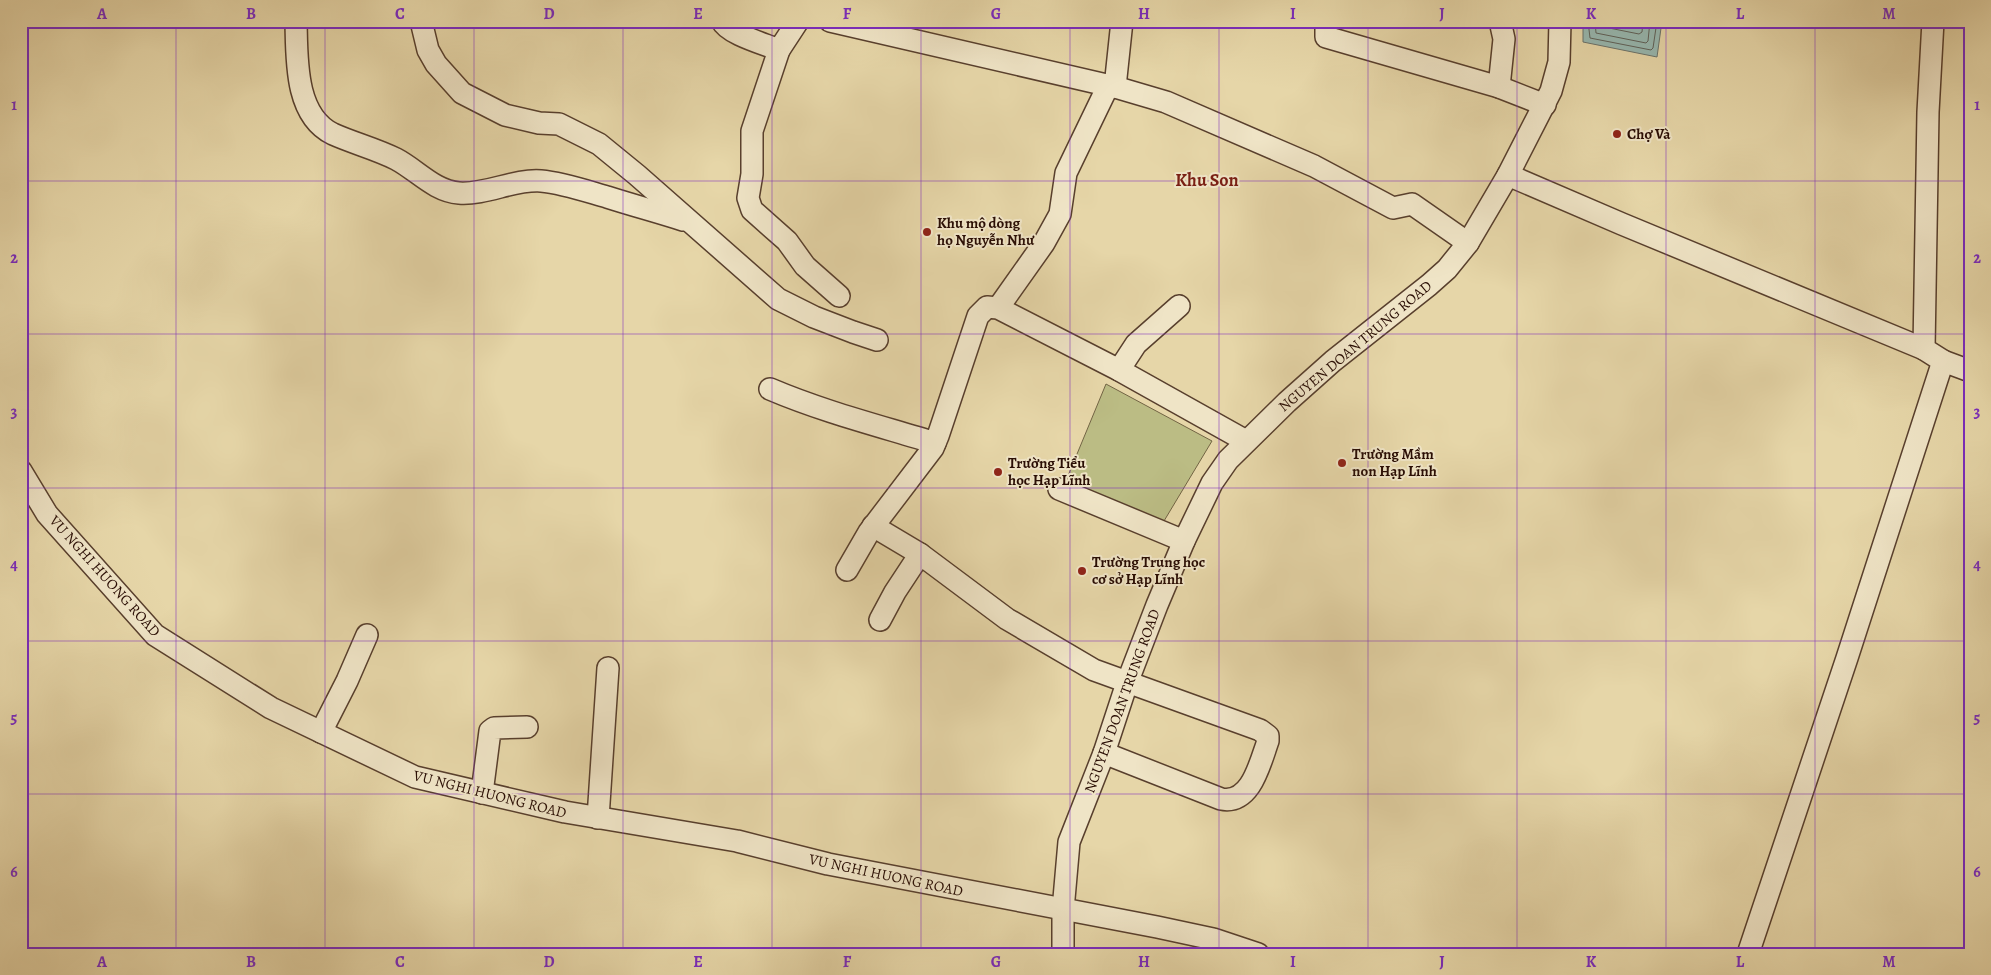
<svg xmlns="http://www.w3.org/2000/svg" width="1991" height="975" viewBox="0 0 1991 975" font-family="Alegreya,serif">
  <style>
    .green { fill: #bbbc84; stroke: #726444 }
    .water { fill: #97b7af; stroke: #6b736b }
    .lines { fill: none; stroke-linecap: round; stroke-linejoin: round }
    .shore { stroke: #60625a; stroke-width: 1 }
    .minor-casing { stroke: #583f2d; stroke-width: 24 }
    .minor { stroke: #efe4c6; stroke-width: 21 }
    .grid { fill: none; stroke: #7b2cbf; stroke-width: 1; stroke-opacity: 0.55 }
    .poi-dot { fill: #8f2418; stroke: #efe4c6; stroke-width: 2 }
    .labels { text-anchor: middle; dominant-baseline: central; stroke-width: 4; stroke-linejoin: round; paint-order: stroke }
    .poi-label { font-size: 15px; font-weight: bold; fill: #290d04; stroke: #efe4c6; text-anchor: start }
    .street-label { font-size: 15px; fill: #290d04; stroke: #efe4c6 }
    .quarter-label { font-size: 18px; font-weight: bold; fill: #7a1f14; stroke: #efe4c6 }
    .neatline { fill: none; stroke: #7b2cbf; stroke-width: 2 }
    .grid-label { font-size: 16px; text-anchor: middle; font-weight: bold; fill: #7b2cbf }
  </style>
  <rect width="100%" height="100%" fill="#e6d6a8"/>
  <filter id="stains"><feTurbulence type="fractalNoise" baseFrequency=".004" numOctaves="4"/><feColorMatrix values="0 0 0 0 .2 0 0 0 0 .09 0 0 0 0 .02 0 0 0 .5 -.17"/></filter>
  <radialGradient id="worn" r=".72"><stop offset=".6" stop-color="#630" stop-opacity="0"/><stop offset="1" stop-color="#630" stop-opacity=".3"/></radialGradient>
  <!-- green -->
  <path class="green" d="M 1106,384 L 1212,441 L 1161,526 L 1065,483 Z"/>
  <!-- water -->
  <path class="water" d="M 1583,21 L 1662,21 L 1657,57 L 1583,42 Z"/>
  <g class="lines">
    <!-- shore -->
    <g class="shore">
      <path d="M 1588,21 L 1590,38 L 1651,50 L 1653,48 L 1657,21"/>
      <path d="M 1595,21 L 1596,33 L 1646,43 L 1648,41 L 1650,21"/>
      <path d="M 1602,21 L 1604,27 L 1639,34 L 1642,32 L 1643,21"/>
    </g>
    <!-- minor casing -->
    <g class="minor-casing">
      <g id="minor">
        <path d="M 296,21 C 297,57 294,115 333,134 C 353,143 376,149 396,159 C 417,170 434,191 459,193 C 487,195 513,179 541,181 C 563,183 586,191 607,197 C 632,205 658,212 683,220"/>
        <path d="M 421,21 L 428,50 L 436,64 L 462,93 L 505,115 L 539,123 L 559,124 L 599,144 L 637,175 L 778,299 L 814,317 L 853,332 L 877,340"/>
        <path d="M 722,21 C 728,34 765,44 779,50"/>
        <path d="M 798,21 L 779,50 L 752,131 L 752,174 L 748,198 L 752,210 L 787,241 L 805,266 L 839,296"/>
        <path d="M 830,21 L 1115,87 L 1166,102 L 1314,166 L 1393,208 L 1412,204 L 1468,243"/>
        <path d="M 1326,21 L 1326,37 L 1499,87 L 1545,105"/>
        <path d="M 1115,87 L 1122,21"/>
        <path d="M 1499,87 L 1504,39 L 1500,21"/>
        <path d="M 1508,175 L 1622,224 L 1924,349"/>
        <path d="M 998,308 L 1044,243 L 1060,214 L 1066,173 L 1108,86"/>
        <path d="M 1943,361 L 1970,371"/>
        <path d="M 1119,370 L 1136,344 L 1179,306"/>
        <path d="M 770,389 C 824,412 880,426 935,443"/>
        <path d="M 21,471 L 47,514 L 155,635 L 271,708 L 415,777 L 565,812 L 737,841 L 828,864 L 1157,927 L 1213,939 L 1258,954"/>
        <path d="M 1059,489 L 1184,541"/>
        <path d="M 873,526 L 920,554 L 1007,619 L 1094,670 L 1260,730 L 1268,736 L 1268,741 C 1260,763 1251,805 1221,799 L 1104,753"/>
        <path d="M 847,570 L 869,532 L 933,448 L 938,436 L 978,316 L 987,307 L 998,308 L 1119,370 L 1246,441"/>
        <path d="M 880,620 L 895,592 L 920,554"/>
        <path d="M 321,732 L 347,681 L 367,635"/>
        <path d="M 482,793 L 490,731 L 494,728 L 527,727"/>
        <path d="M 598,818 L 608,668"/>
        <path d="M 1063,954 L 1063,910 L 1069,842 L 1104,753 L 1127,683 L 1157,605 L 1184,541 L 1212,483 L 1228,460 L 1287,402 L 1333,361 L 1429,285 L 1447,269 L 1468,243 L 1508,175 L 1551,91 L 1559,62 L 1560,21"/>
        <path d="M 1748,954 L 1847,658 L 1943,361 L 1924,349 L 1928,112 L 1933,21"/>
      </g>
    </g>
    <!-- minor -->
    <use href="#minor" class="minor"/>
  </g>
  <!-- grid -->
  <path class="grid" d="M 176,21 L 176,954M 325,21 L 325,954M 474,21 L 474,954M 623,21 L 623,954M 772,21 L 772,954M 921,21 L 921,954M 1070,21 L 1070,954M 1219,21 L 1219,954M 1368,21 L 1368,954M 1517,21 L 1517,954M 1666,21 L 1666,954M 1815,21 L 1815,954M 21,181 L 1970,181M 21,334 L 1970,334M 21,488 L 1970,488M 21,641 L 1970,641M 21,794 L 1970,794"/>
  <!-- markers -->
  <g class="poi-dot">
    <circle cx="1617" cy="134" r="5"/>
    <circle cx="927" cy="232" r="5"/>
    <circle cx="1342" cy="463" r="5"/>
    <circle cx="998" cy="472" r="5"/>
    <circle cx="1082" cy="571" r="5"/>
  </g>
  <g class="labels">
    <!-- poi labels -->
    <g class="poi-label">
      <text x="1627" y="134">Chợ Và</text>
      <text x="937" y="223">Khu mộ dòng<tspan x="937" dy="17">họ Nguyễn Như</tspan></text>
      <text x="1352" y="454">Trường Mầm<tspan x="1352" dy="17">non Hạp Lĩnh</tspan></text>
      <text x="1008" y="463">Trường Tiểu<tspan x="1008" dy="17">học Hạp Lĩnh</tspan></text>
      <text x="1092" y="562">Trường Trung học<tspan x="1092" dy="17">cơ sở Hạp Lĩnh</tspan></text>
    </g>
    <!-- street labels -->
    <g class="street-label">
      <text transform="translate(1355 346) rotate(-40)">NGUYEN DOAN TRUNG ROAD</text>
      <text transform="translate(105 576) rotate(48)">VU NGHI HUONG ROAD</text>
      <text transform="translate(1122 701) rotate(-70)">NGUYEN DOAN TRUNG ROAD</text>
      <text transform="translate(490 794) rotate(14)">VU NGHI HUONG ROAD</text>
      <text transform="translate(886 875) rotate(12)">VU NGHI HUONG ROAD</text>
    </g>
    <!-- quarter labels -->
    <g class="quarter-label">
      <text x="1207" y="180">Khu Son</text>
    </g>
  </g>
  <!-- margin -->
  <rect width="1991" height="975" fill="none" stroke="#e6d6a8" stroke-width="55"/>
  <rect x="28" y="28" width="1936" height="920" class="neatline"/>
  <g class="grid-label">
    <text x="102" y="19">A</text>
    <text x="251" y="19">B</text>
    <text x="400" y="19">C</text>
    <text x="549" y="19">D</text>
    <text x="698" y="19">E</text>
    <text x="847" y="19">F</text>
    <text x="996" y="19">G</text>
    <text x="1144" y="19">H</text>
    <text x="1293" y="19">I</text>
    <text x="1442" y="19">J</text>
    <text x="1591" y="19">K</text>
    <text x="1740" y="19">L</text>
    <text x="1889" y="19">M</text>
    <text x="14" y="110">1</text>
    <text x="1977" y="110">1</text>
    <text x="14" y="263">2</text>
    <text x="1977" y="263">2</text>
    <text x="14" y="417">3</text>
    <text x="1977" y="417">3</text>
    <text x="14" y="570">4</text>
    <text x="1977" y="570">4</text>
    <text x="14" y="723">5</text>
    <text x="1977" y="723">5</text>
    <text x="14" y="877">6</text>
    <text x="1977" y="877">6</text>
    <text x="102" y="967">A</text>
    <text x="251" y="967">B</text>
    <text x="400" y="967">C</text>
    <text x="549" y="967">D</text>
    <text x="698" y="967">E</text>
    <text x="847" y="967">F</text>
    <text x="996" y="967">G</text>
    <text x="1144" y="967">H</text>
    <text x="1293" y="967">I</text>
    <text x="1442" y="967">J</text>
    <text x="1591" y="967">K</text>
    <text x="1740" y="967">L</text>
    <text x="1889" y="967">M</text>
  </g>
  <rect width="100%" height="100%" filter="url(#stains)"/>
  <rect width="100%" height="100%" fill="url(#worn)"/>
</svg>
